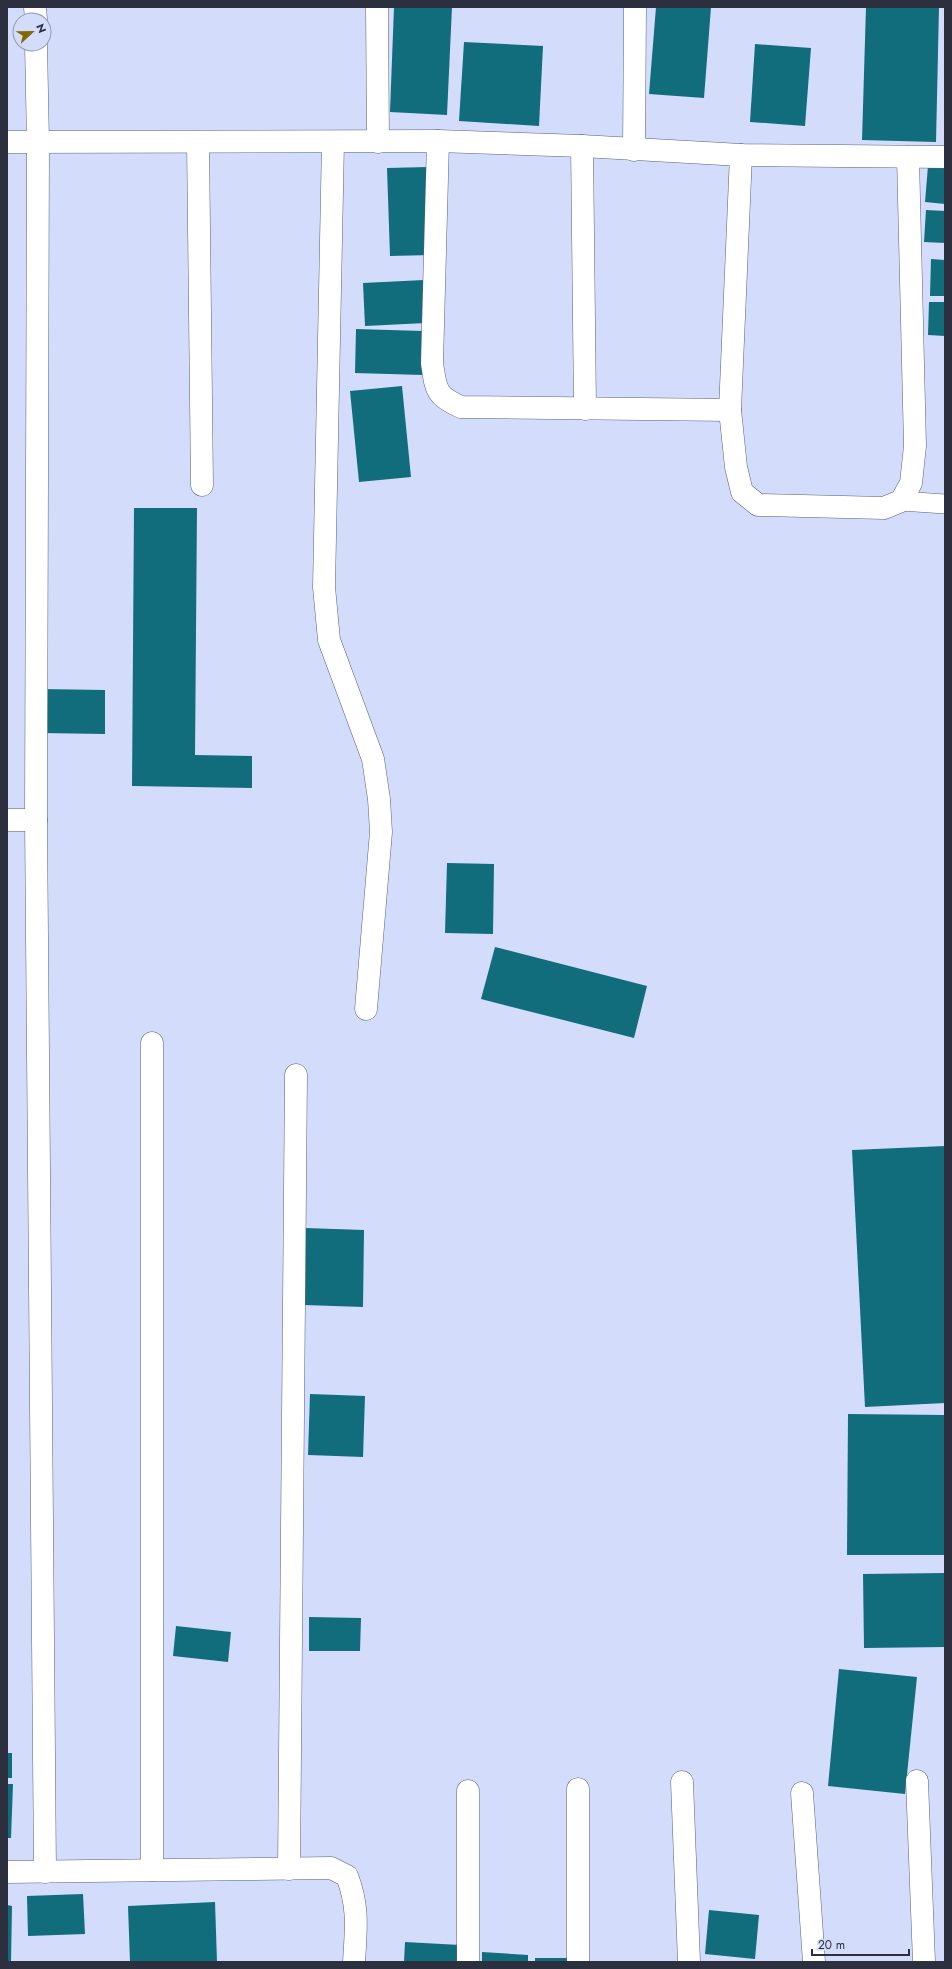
<svg xmlns="http://www.w3.org/2000/svg" width="952" height="1969" viewBox="0 0 952 1969" font-family="Jost,sans-serif">
  <style>
    .building { fill: #116d7c }
    .lines { fill: none; stroke-linecap: round; stroke-linejoin: round }
    .service-casing { stroke: #566081; stroke-width: 20 }
    .minor-casing { stroke: #566081; stroke-width: 23 }
    .service { stroke: #fff; stroke-width: 19 }
    .minor { stroke: #fff; stroke-width: 22 }
  </style>
  <rect width="100%" height="100%" fill="#d3dcfb"/>
  <!-- building -->
  <g class="building">
    <path d="M 394,7 L 452,7 L 447,115 L 390,112 Z"/>
    <path d="M 656,7 L 711,7 L 704,98 L 649,94 Z"/>
    <path d="M 866,7 L 939,7 L 936,142 L 862,140 Z"/>
    <path d="M 464,42 L 543,46 L 539,126 L 459,121 Z"/>
    <path d="M 755,44 L 811,48 L 805,126 L 750,122 Z"/>
    <path d="M 928,166 L 945,167 L 945,204 L 925,202 Z"/>
    <path d="M 428,167 L 431,255 L 390,256 L 387,168 Z"/>
    <path d="M 926,210 L 945,211 L 945,243 L 924,242 Z"/>
    <path d="M 931,259 L 945,260 L 945,296 L 930,296 Z"/>
    <path d="M 424,280 L 426,323 L 365,326 L 363,283 Z"/>
    <path d="M 929,302 L 945,302 L 945,336 L 928,335 Z"/>
    <path d="M 356,329 L 423,331 L 423,375 L 355,373 Z"/>
    <path d="M 402,386 L 411,477 L 359,482 L 350,391 Z"/>
    <path d="M 134,508 L 197,508 L 195,755 L 252,756 L 252,788 L 132,786 Z"/>
    <path d="M 40,689 L 105,690 L 105,734 L 40,733 Z"/>
    <path d="M 447,863 L 494,864 L 493,934 L 445,933 Z"/>
    <path d="M 495,947 L 647,986 L 634,1038 L 481,999 Z"/>
    <path d="M 945,1146 L 945,1403 L 865,1407 L 852,1150 Z"/>
    <path d="M 305,1228 L 364,1230 L 363,1307 L 304,1305 Z"/>
    <path d="M 310,1394 L 365,1396 L 363,1457 L 308,1455 Z"/>
    <path d="M 848,1414 L 945,1415 L 945,1555 L 847,1555 Z"/>
    <path d="M 945,1573 L 945,1647 L 864,1648 L 863,1574 Z"/>
    <path d="M 309,1617 L 361,1618 L 360,1651 L 309,1651 Z"/>
    <path d="M 176,1626 L 231,1632 L 228,1662 L 173,1656 Z"/>
    <path d="M 839,1669 L 917,1677 L 905,1794 L 828,1786 Z"/>
    <rect x="7" y="1753" width="5" height="25"/>
    <path d="M 7,1784 L 13,1784 L 11,1838 L 7,1838 Z"/>
    <path d="M 83,1894 L 85,1934 L 28,1936 L 27,1896 Z"/>
    <path d="M 215,1902 L 217,1962 L 130,1962 L 128,1906 Z"/>
    <path d="M 7,1905 L 12,1906 L 11,1962 L 7,1962 Z"/>
    <path d="M 709,1910 L 759,1915 L 755,1959 L 705,1954 Z"/>
    <path d="M 405,1942 L 460,1945 L 459,1962 L 404,1962 Z"/>
    <path d="M 482,1952 L 528,1955 L 528,1962 L 482,1962 Z"/>
    <rect x="535" y="1958" width="38" height="4"/>
  </g>
  <g class="lines">
    <!-- service casing -->
    <g class="service-casing">
      <path id="service" d="M 901,501 L 945,504"/>
    </g>
    <!-- minor casing -->
    <g class="minor-casing">
      <g id="minor">
        <path d="M 35,7 L 36,20"/>
        <path d="M 377,7 L 378,142"/>
        <path d="M 36,44 L 38,142 L 36,820 L 45,1872"/>
        <path d="M 438,141 L 432,363 C 436,389 435,396 461,407 L 730,410"/>
        <path d="M 7,142 L 438,141 L 582,146 L 741,155 L 945,157"/>
        <path d="M 198,142 L 202,485"/>
        <path d="M 333,142 L 324,587 L 329,640 L 373,759 L 379,799 L 381,832 L 366,1009"/>
        <path d="M 582,146 L 585,409"/>
        <path d="M 634,150 L 635,7"/>
        <path d="M 741,155 L 730,410 L 736,467 L 742,492 L 758,505 L 884,508 L 901,501 L 911,483 L 915,446 L 908,157"/>
        <path d="M 7,820 L 36,820"/>
        <path d="M 917,1781 L 924,1962"/>
        <path d="M 682,1782 L 689,1962"/>
        <path d="M 578,1789 L 578,1962"/>
        <path d="M 802,1793 L 814,1962"/>
        <path d="M 289,1869 L 296,1075"/>
        <path d="M 152,1870 L 152,1043"/>
        <path d="M 7,1872 L 331,1868 L 347,1876 C 359,1907 356,1929 354,1962"/>
        <path d="M 468,1962 L 468,1791"/>
      </g>
    </g>
    <!-- service -->
    <use href="#service" class="service"/>
    <!-- minor -->
    <use href="#minor" class="minor"/>
  </g>
  <!-- border -->
  <rect width="952" height="1969" fill="none" stroke="#2b2f3e" stroke-width="16"/>
  <!-- north arrow -->
  <g transform="translate(32 32) rotate(68)"><circle r="19" fill="#d3dcfb" stroke="#9097af"/>
  <path d="M0-3L7 15L0 10L-7 15Z" fill="#836903"/>
  <text y="-6" font-size="11" font-weight="bold" text-anchor="middle" fill="#2b2f3e">N</text>
  </g>
  <!-- scale -->
  <path d="M812 1949v6h97v-6" fill="none" stroke="#2b2f3e" stroke-width="2"/>
  <text x="818" y="1949" font-size="12" fill="#2b2f3e" stroke="#d3dcfb" stroke-width="3" paint-order="stroke">20 m</text>
</svg>
